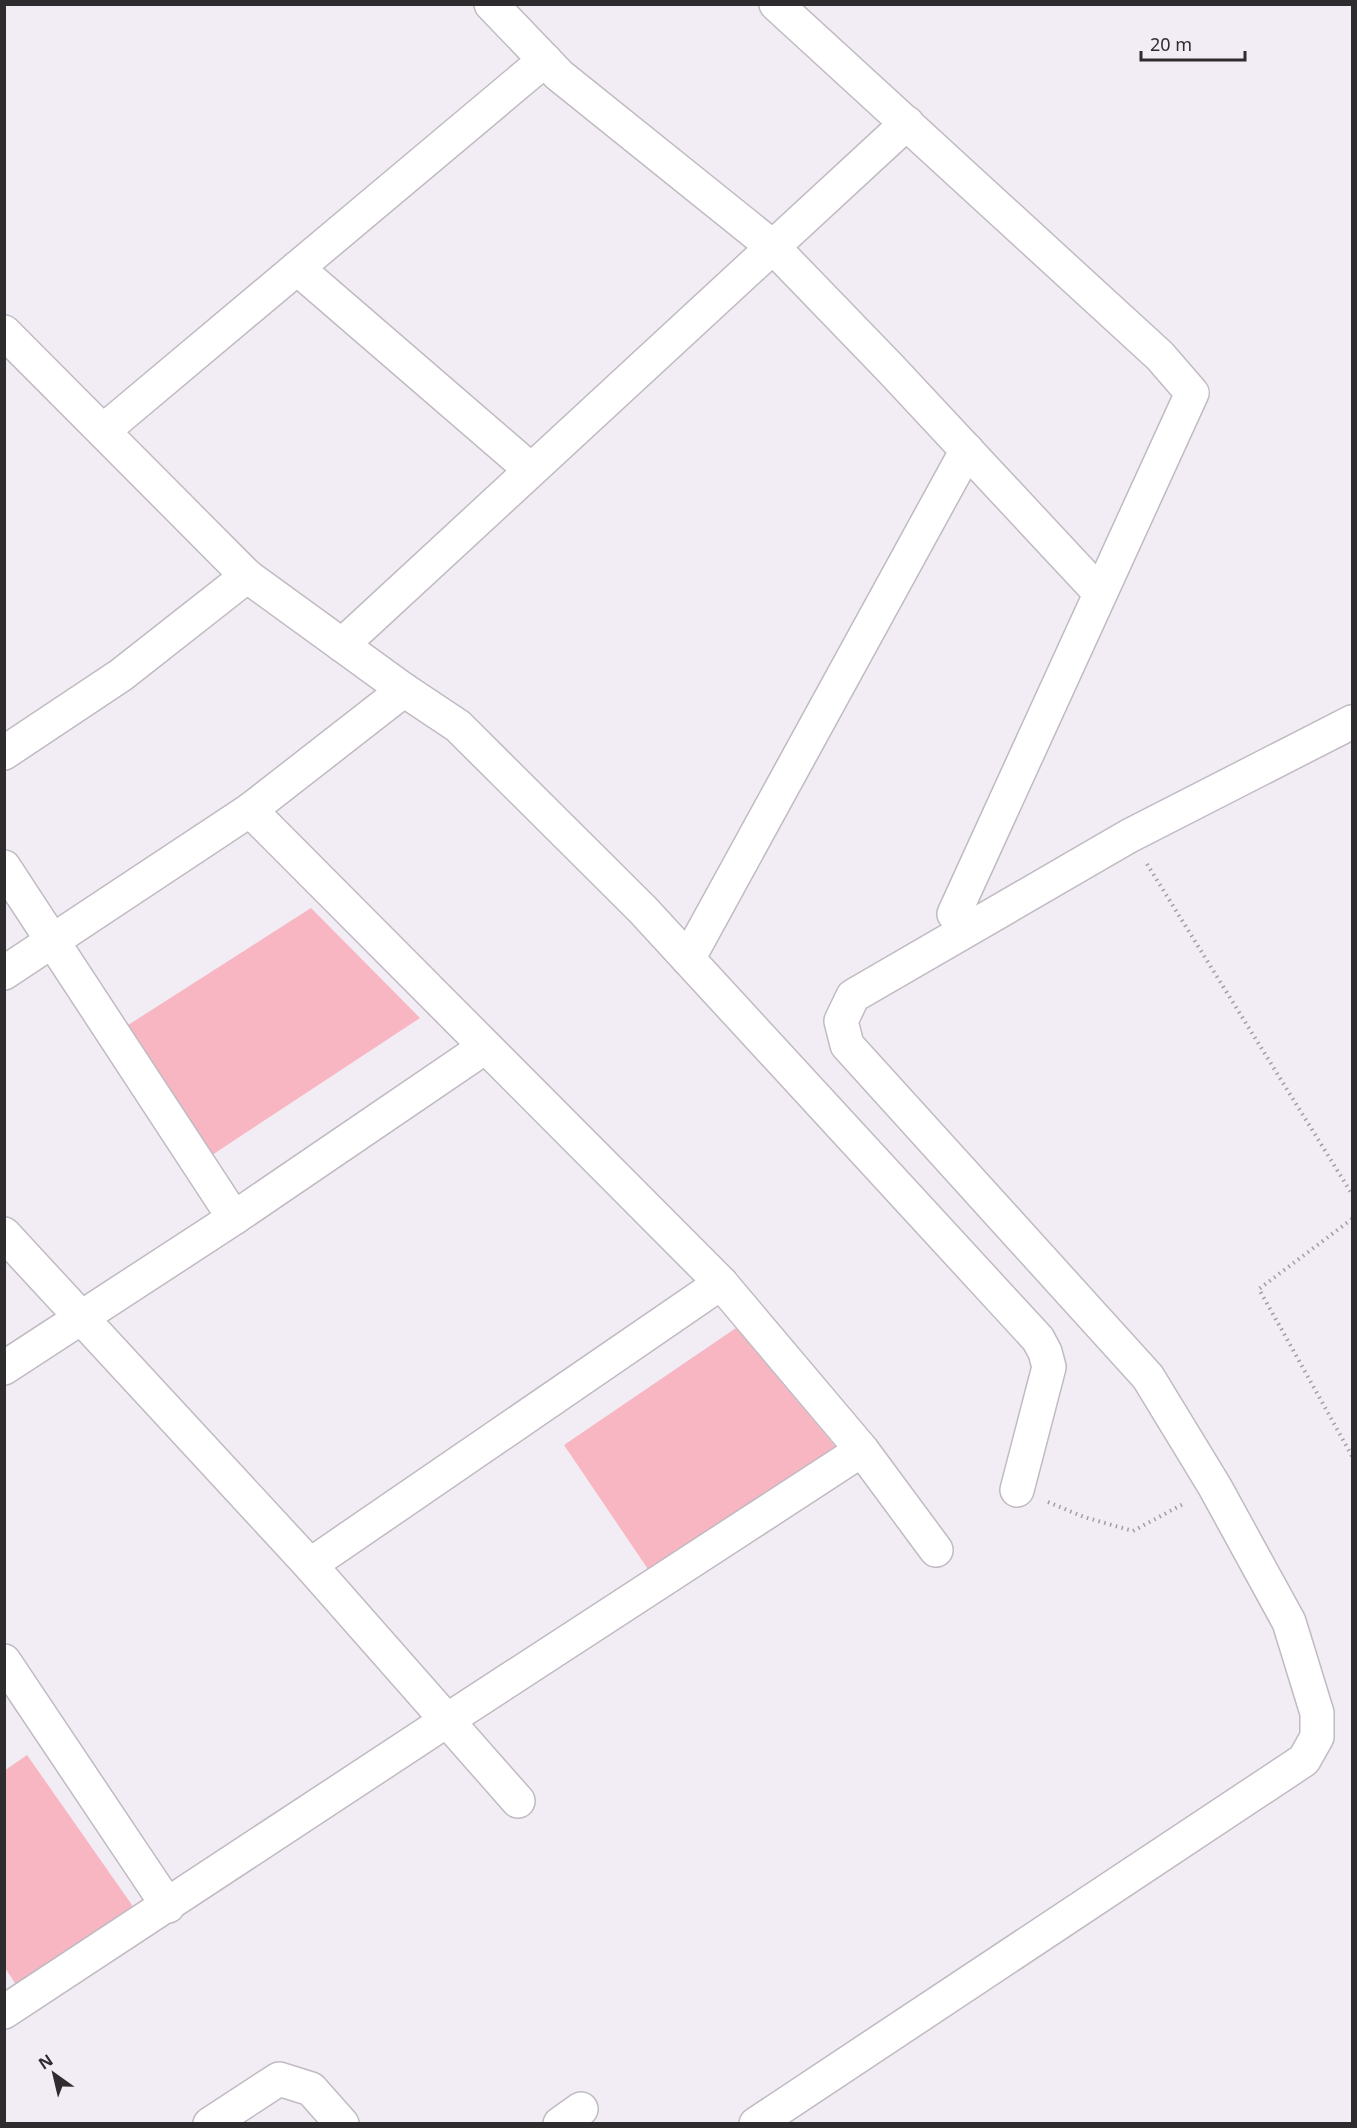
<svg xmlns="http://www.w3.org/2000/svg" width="1357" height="2128" viewBox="0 0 1357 2128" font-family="'Noto Sans',sans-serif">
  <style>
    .green { fill: #f8b6c2 }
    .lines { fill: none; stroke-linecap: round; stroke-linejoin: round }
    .minor-casing { stroke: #c0bac2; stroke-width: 36 }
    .path { stroke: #a19da2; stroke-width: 4; stroke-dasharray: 1.5 4.5; stroke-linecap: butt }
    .minor { stroke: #fff; stroke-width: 33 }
  </style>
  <rect width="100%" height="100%" fill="#f2ecf4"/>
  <!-- green -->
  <g class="green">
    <path d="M 311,908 L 420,1018 L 212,1155 L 125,1027 Z"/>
    <path d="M 736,1328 L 845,1458 L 654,1578 L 564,1445 Z"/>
    <path d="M 27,1755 L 132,1905 L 128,1926 L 17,1986 L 5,1968 L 4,1771 Z"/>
  </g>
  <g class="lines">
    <!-- minor casing -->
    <g class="minor-casing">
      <g id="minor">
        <path d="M 491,4 L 559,75 L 773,247 L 890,368 L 1100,593"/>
        <path d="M 776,4 L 1160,356 L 1192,393 L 954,914"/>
        <path d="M 297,268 L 531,470"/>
        <path d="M 4,332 L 247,576 L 404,690 L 458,726 L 643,910 L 1038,1339 L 1045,1352 L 1049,1367 L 1017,1490"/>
        <path d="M 103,431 L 545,60"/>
        <path d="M 342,645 L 907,123"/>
        <path d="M 4,753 L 121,675 L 247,576"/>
        <path d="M 250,810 L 721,1283 L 862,1450 L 936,1550"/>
        <path d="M 4,867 L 234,1218"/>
        <path d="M 688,959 L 967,450"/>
        <path d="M 4,973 L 250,810 L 404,690"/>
        <path d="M 4,1234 L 310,1565 L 518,1801"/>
        <path d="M 4,1368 L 234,1218 L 485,1047"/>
        <path d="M 310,1565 L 721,1283"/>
        <path d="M 4,1661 L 168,1906"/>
        <path d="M 4,2012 L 446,1721 L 862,1450"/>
        <path d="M 210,2124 L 279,2079 L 311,2089 L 342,2124"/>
        <path d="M 560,2124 L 581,2109"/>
        <path d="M 756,2124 L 1304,1760 L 1317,1737 L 1317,1713 L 1289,1622 L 1215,1487 L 1148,1377 L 847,1045 L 841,1021 L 853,996 L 1129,836 L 1352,722"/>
      </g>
    </g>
    <!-- path -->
    <g class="path">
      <path d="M 1147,864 L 1352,1194"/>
      <path d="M 1352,1219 L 1259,1289 L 1352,1456"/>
      <path d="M 1048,1502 L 1084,1517 L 1133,1531 L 1185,1503"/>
    </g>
    <!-- minor -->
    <use href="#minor" class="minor"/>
  </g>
  <!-- border -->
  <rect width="1357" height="2128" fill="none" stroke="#2f2c2f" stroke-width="12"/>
  <!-- north arrow -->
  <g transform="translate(54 2074) rotate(326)" stroke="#f2ecf4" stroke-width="4.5" paint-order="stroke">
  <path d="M0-4.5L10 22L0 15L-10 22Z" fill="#2f2c2f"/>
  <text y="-9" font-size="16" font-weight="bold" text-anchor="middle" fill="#2f2c2f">N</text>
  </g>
  <!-- scale -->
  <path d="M1141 51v9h104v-9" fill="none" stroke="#2f2c2f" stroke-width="3"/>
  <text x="1150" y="51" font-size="18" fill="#2f2c2f" stroke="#f2ecf4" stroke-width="4.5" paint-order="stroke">20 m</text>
</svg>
